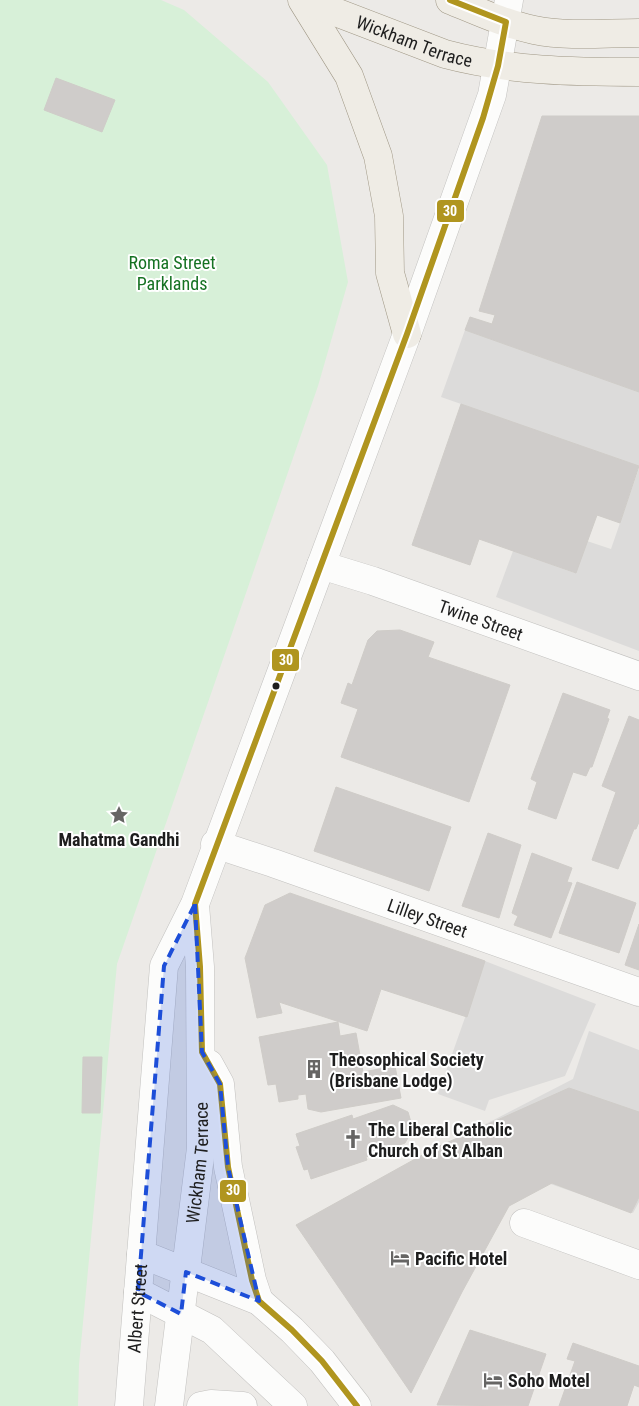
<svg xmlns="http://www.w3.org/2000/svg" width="639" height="1406" viewBox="0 0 639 1406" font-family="'Roboto Condensed',sans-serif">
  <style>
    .park { fill: #d7f0d8 }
    .parking { fill: #dcdbda }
    .building { fill: #cfccca; stroke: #cfccc8 }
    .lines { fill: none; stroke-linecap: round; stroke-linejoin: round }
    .minor-casing { stroke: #c2c1bf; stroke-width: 29 }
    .major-casing { stroke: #a09886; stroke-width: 29 }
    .minor { stroke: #fcfcfb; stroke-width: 28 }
    .major { stroke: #efece5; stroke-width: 28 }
    .bus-1-casing { stroke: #fff; stroke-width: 10 }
    .bus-1 { stroke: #b0951f; stroke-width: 6 }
    .marked { fill: #1d4ed8; fill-opacity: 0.2; stroke: #1d4ed8; stroke-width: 4; stroke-dasharray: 10 6; stroke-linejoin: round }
    .bus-dot { fill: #1e1e1e; stroke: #fff; stroke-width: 2 }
    .labels { text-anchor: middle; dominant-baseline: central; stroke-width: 4; stroke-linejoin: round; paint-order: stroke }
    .street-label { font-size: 18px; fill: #1e1e1e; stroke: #fff }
    .park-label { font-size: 18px; fill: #167223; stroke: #fff }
    .poi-label { font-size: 18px; font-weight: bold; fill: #1e1e1e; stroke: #fff; text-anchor: start }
    .line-badge { stroke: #fff; stroke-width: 2 }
    .badge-label { font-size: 14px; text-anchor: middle; font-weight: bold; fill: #fff }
  </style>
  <rect width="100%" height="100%" fill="#eceae7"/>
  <!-- park -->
  <path class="park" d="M 0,0 L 161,0 L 184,10 L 268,82 L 327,165 L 348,282 L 318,386 L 117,964 L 79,1365 L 78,1406 L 0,1406 Z"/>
  <!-- parking -->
  <g class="parking">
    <path d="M 465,330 L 639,392 L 639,466 L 441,397 Z"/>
    <path d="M 639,468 L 639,651 L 496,597 L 513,551 L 575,573 L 587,541 L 611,549 Z"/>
    <path d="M 485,961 L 596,1004 L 565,1076 L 489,1100 L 485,1111 L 438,1094 Z"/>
    <path d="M 589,1031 L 639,1050 L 639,1202 L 633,1213 L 443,1146 L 573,1079 Z"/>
  </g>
  <!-- building -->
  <g class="building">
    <path d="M 56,78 L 115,100 L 102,132 L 44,110 Z"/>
    <path d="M 542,116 L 639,116 L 639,392 L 465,330 L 470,317 L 492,324 L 495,315 L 479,311 Z"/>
    <path d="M 461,404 L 639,466 L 620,523 L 597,515 L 576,573 L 479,539 L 470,565 L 412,545 Z"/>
    <path d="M 400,630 L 434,642 L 428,657 L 510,685 L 469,802 L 341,757 L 358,709 L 341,703 L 348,683 L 352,685 L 368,640 L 377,631 Z"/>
    <path d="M 563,693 L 610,710 L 607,718 L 609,719 L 592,767 L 590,767 L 586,776 L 573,772 L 556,819 L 528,809 L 537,782 L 531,779 Z"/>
    <path d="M 629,716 L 639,720 L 639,822 L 636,829 L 634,829 L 618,869 L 592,860 L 616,792 L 602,786 Z"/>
    <path d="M 336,787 L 451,827 L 429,891 L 314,851 Z"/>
    <path d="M 488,833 L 521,845 L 499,918 L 462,906 Z"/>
    <path d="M 532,853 L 572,868 L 567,882 L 572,883 L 551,938 L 514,925 L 518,916 L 512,913 Z"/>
    <path d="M 577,882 L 636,903 L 619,953 L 559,933 Z"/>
    <path d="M 290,893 L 485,961 L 467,1017 L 381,989 L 367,1031 L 279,1002 L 282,1013 L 257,1018 L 245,958 L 265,905 Z"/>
    <path d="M 639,924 L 639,970 L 625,965 Z"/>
    <path d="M 338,1022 L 340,1036 L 356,1033 L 363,1072 L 395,1066 L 401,1098 L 321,1112 L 308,1109 L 306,1094 L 298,1095 L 298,1099 L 279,1102 L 276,1084 L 268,1085 L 259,1037 Z"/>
    <path d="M 83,1057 L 102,1057 L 100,1113 L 82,1113 Z"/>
    <path d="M 569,1088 L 639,1112 L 639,1197 L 631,1213 L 552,1183 L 509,1206 L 462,1292 L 411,1393 L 296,1225 L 435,1148 Z"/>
    <path d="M 393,1105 L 408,1112 L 413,1129 L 405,1143 L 366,1157 L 367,1160 L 311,1179 L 308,1169 L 304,1170 L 296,1147 L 300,1146 L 296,1134 L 352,1115 L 353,1119 Z"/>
    <path d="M 470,1330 L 546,1354 L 528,1406 L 437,1405 Z"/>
    <path d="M 573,1343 L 639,1366 L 639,1387 L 634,1385 L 627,1406 L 559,1406 L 575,1361 L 567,1359 Z"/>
  </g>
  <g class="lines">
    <!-- minor casing -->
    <g class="minor-casing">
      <g id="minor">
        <path id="s1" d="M 321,565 L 373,581 L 639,676"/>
        <path id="s2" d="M 215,844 L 273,863 L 639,992"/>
        <path d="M 209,1064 L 220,1084 L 228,1167 L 252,1280 L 259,1301"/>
        <path d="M 524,1223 L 639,1265"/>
        <path d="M 141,1254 L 259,1301 L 292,1330 L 322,1361 L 357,1406"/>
        <path d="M 138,1292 L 212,1330 L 293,1406"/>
        <path id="s3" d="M 129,1406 L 164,966 L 195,904 L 407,334 L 492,95 L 509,0"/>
        <path id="s4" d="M 169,1406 L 201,1148 L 200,967 L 195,905"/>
        <path d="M 201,1406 L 211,1404 L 243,1406"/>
      </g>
    </g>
    <!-- major casing -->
    <g class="major-casing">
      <g id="major">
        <path d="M 302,0 L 349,76 L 378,156 L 389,216 L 390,273 L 407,334"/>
        <path id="s5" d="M 304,0 L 445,54 C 509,71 573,72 639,72"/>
        <path d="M 450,0 C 477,11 505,24 534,30 C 568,37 605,33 639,33"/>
      </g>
    </g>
    <!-- minor -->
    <use href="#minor" class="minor"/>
    <!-- major -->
    <use href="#major" class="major"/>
    <!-- bus-1 casing -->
    <g class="bus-1-casing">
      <path id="bus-1" d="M 357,1406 L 322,1361 L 292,1330 L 259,1301 L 252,1280 L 228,1167 L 220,1084 L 202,1052 L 200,967 L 195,904 L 407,334 L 483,118 L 498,66 L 506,22 L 450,0"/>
    </g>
    <!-- bus-1 -->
    <use href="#bus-1" class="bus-1"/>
  </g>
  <!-- marked area -->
  <path class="marked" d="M 195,904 L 202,1052 L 220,1084 L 228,1167 L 259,1301 L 186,1272 L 181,1314 L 138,1292 L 164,966 Z"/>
  <!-- icons -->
  <defs>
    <g id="sight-bare" transform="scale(1.5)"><path d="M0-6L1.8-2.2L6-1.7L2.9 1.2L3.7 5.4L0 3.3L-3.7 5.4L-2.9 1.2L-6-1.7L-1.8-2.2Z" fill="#666564" stroke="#fff" stroke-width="2.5" paint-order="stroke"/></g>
    <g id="building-bare" transform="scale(1.5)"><path d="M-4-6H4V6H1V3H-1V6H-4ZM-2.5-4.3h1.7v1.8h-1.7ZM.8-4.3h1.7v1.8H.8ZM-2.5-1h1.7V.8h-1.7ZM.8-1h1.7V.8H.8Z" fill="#666564" stroke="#fff" stroke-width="2.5" paint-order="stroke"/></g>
    <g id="church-bare" transform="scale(1.5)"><path d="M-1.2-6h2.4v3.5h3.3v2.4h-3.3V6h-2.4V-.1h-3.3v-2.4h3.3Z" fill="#666564" stroke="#fff" stroke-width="2.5" paint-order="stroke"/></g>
    <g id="hotel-bare" transform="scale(1.5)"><path d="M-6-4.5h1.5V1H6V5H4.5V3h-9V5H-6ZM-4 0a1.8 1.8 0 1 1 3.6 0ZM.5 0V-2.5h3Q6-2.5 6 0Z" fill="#666564" stroke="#fff" stroke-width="2.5" paint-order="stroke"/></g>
  </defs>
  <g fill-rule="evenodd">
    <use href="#sight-bare" x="119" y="815"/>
    <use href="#building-bare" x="314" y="1069"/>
    <use href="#church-bare" x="353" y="1139"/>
    <use href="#hotel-bare" x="400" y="1258"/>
    <use href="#hotel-bare" x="493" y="1380"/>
  </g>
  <!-- markers -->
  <circle class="bus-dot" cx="276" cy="686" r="4.5"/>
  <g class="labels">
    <!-- street labels -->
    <g class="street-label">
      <text stroke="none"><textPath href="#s5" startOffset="118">Wickham Terrace</textPath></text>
      <text stroke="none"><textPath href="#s1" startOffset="169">Twine Street</textPath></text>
      <text stroke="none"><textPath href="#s2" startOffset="225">Lilley Street</textPath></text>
      <text stroke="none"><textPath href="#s4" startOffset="245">Wickham Terrace</textPath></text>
      <text stroke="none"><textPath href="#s3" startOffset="98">Albert Street</textPath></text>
    </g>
    <!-- park labels -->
    <g class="park-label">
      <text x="172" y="262">Roma Street<tspan x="172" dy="21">Parklands</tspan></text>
    </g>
    <!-- poi labels -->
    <g class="poi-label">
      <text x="119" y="839" text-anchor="middle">Mahatma Gandhi</text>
      <text x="329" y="1059">Theosophical Society<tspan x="329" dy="21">(Brisbane Lodge)</tspan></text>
      <text x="368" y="1129">The Liberal Catholic<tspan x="368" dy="21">Church of St Alban</tspan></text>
      <text x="415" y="1258">Pacific Hotel</text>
      <text x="508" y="1380">Soho Motel</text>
    </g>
  </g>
  <g class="line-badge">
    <rect x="436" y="199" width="29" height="24" rx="5" fill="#b0951f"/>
    <rect x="271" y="648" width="29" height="24" rx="5" fill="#b0951f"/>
    <rect x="219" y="1179" width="28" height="24" rx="5" fill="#b0951f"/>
  </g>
  <g class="badge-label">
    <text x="450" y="216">30</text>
    <text x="286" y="665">30</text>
    <text x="233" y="1195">30</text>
  </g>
</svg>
